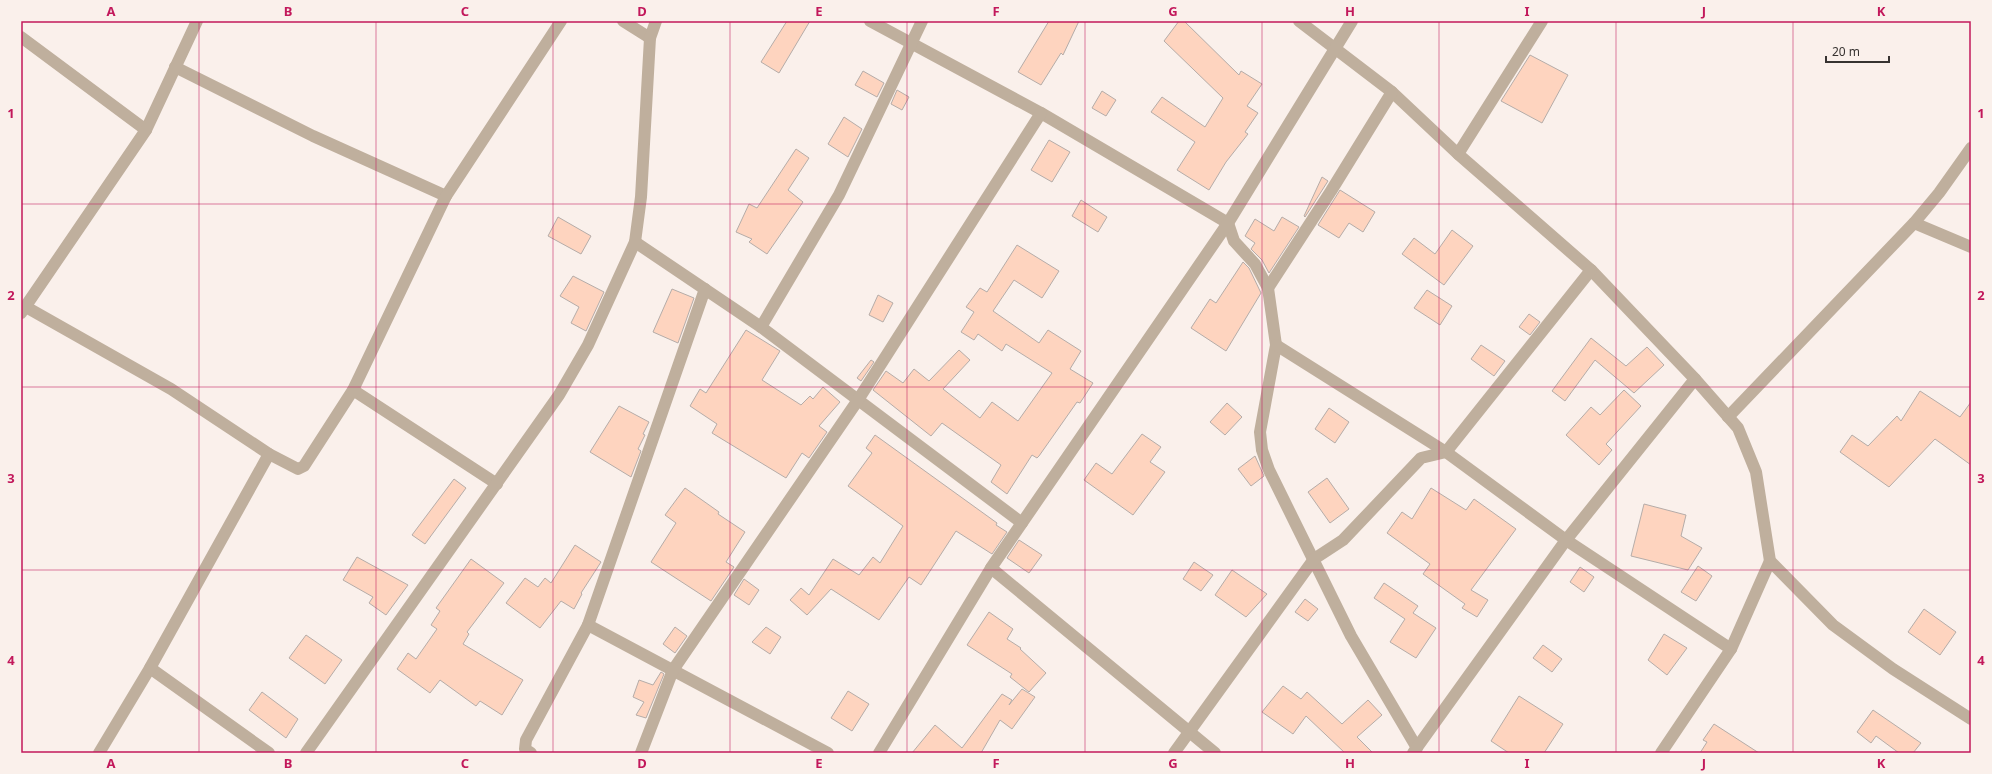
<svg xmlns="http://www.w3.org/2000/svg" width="1992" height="774" viewBox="0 0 1992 774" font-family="'Noto Sans',sans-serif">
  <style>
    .building { fill: #fed4bf; stroke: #b5aca8 }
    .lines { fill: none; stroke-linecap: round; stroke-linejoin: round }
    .minor { stroke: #bfaf9d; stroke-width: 12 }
    .grid { fill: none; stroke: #c2185b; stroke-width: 1; stroke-opacity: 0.55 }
    .neatline { fill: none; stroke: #c2185b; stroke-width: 1.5 }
    .grid-label { font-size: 13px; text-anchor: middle; font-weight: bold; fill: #c2185b }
  </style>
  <rect width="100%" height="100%" fill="#faf0eb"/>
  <!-- building -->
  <g class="building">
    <path d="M 787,21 L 810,21 L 779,73 L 761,62 Z"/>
    <path d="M 1049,21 L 1079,21 L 1063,55 L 1061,53 L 1041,85 L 1018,72 Z"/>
    <path d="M 1179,21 L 1184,21 L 1239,75 L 1241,71 L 1262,84 L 1247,106 L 1258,113 L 1245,132 L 1248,134 L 1226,162 L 1209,190 L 1177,170 L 1195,142 L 1151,112 L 1162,97 L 1205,127 L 1223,98 L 1164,41 Z"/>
    <path d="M 1530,55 L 1568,75 L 1542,123 L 1501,101 Z"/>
    <path d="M 863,71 L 884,83 L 877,97 L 855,85 Z"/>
    <path d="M 897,90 L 909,97 L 902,110 L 891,104 Z"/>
    <path d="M 1102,91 L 1116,100 L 1106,116 L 1092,108 Z"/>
    <path d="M 844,117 L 862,129 L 848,157 L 828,144 Z"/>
    <path d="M 1049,140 L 1070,152 L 1052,182 L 1031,170 Z"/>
    <path d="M 796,149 L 809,158 L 788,190 L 803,202 L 767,254 L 749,242 L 752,239 L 736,232 L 749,204 L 757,208 Z"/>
    <path d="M 1322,177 L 1328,181 L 1305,217 L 1304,216 Z"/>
    <path d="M 1340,190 L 1375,212 L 1363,232 L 1349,223 L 1339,238 L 1318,225 Z"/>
    <path d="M 1081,200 L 1107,217 L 1098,232 L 1072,216 Z"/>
    <path d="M 558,217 L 591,236 L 581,254 L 548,236 Z"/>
    <path d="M 1282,217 L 1299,227 L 1269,273 L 1262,260 L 1251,249 L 1255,243 L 1245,236 L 1255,219 L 1274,231 Z"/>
    <path d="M 1452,230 L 1473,246 L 1444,285 L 1402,254 L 1414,238 L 1435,254 Z"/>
    <path d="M 1017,245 L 1059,271 L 1042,298 L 1014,280 L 993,311 L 1039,343 L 1048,330 L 1081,351 L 1070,369 L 1093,383 L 1080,403 L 1077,402 L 1039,456 L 1037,458 L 1032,455 L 1007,494 L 991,482 L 1001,465 L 942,423 L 931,436 L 873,390 L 886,371 L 903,383 L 914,369 L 929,381 L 959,350 L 970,360 L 943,389 L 980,418 L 992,402 L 1018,421 L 1052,373 L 1006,344 L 1002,351 L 978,334 L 974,340 L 961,332 L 974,312 L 966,307 L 980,288 L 987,292 Z"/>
    <path d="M 1243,262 L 1249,268 L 1261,293 L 1226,351 L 1191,328 L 1210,299 L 1216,303 Z"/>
    <path d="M 573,276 L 604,292 L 586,331 L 571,323 L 579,307 L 560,296 Z"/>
    <path d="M 672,289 L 694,298 L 678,343 L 653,332 Z"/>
    <path d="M 1427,290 L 1452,306 L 1440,325 L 1414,308 Z"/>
    <path d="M 878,295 L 893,303 L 883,322 L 869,315 Z"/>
    <path d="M 1529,314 L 1540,322 L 1530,335 L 1519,327 Z"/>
    <path d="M 746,330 L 780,351 L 762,380 L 801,405 L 810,396 L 813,399 L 823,387 L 840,402 L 819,426 L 827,432 L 809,458 L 802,453 L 786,478 L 712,433 L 717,424 L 690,406 L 700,389 L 706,393 Z"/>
    <path d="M 1591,338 L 1626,366 L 1647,347 L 1664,365 L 1634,393 L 1595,360 L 1565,401 L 1552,391 Z"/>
    <path d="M 1481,345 L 1505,361 L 1494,376 L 1471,359 Z"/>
    <path d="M 871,360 L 874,362 L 861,381 L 857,378 Z"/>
    <path d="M 1624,390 L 1641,406 L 1606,444 L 1612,450 L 1599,465 L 1566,435 L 1591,407 L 1600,415 Z"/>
    <path d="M 1920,391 L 1960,417 L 1971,402 L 1971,465 L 1935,439 L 1889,487 L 1840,452 L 1852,435 L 1868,446 L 1897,416 L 1901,421 Z"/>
    <path d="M 1227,403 L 1242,417 L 1225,435 L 1210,422 Z"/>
    <path d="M 619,406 L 649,422 L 643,434 L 645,435 L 638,449 L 641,451 L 631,477 L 590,452 Z"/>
    <path d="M 1329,408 L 1349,422 L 1335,443 L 1315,429 Z"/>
    <path d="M 1142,434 L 1161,447 L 1150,462 L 1165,472 L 1133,515 L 1084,480 L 1096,463 L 1112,474 Z"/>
    <path d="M 875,435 L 997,523 L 996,525 L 1007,532 L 992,554 L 956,531 L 921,585 L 909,577 L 879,620 L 831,589 L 807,615 L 790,600 L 801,588 L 809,595 L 833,559 L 859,575 L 873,557 L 880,563 L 903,526 L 848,486 L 872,453 L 866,448 Z"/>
    <path d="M 1255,456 L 1264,476 L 1251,486 L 1238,469 Z"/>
    <path d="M 1327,478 L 1349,509 L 1330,523 L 1308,492 Z"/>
    <path d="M 454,479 L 466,488 L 425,544 L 412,535 Z"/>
    <path d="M 685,488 L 719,512 L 718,514 L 745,532 L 726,562 L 734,567 L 711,601 L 651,562 L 676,523 L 665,515 Z"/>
    <path d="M 1431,488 L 1466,510 L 1474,499 L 1516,529 L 1471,590 L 1488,600 L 1477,617 L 1462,608 L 1465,604 L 1423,574 L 1430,564 L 1387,533 L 1402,512 L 1412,519 Z"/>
    <path d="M 1644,504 L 1686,515 L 1681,536 L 1702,548 L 1688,570 L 1631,556 Z"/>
    <path d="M 1019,540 L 1042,555 L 1029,573 L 1007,558 Z"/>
    <path d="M 575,545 L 601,562 L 581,593 L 582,594 L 574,609 L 561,601 L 540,628 L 506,603 L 525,578 L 538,587 L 545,578 L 551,583 Z"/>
    <path d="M 357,557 L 408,585 L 386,615 L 369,603 L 373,597 L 343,580 Z"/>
    <path d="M 471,559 L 504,583 L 467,632 L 469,634 L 463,644 L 523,680 L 502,715 L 480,701 L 476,706 L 440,680 L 430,693 L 397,669 L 408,653 L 416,659 L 437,629 L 431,625 L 440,611 L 436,608 Z"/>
    <path d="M 1194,562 L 1213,575 L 1201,591 L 1183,579 Z"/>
    <path d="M 1698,566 L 1712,576 L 1696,601 L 1681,592 Z"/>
    <path d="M 1580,567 L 1594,577 L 1584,592 L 1570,582 Z"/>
    <path d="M 1232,570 L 1267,594 L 1246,617 L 1215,595 Z"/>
    <path d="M 744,579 L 759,590 L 749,605 L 734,595 Z"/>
    <path d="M 1384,583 L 1418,606 L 1413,613 L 1436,628 L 1416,658 L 1390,642 L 1405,619 L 1374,598 Z"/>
    <path d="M 1305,599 L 1318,609 L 1308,621 L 1295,612 Z"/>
    <path d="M 1924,609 L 1956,632 L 1940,655 L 1908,632 Z"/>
    <path d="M 989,612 L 1013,629 L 1007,639 L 1021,648 L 1020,649 L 1046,673 L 1029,692 L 1010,677 L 1012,674 L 967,645 Z"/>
    <path d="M 675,627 L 687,636 L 675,653 L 663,644 Z"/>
    <path d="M 766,627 L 781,637 L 770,654 L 752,642 Z"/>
    <path d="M 1664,634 L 1687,648 L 1667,675 L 1648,660 Z"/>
    <path d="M 306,635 L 342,660 L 325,684 L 289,658 Z"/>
    <path d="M 1543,645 L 1562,659 L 1552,672 L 1533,658 Z"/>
    <path d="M 661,672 L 664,674 L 646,718 L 636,715 L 644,702 L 633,697 L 639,680 L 653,685 Z"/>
    <path d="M 1283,686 L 1301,699 L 1307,692 L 1342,724 L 1368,700 L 1382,715 L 1357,737 L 1373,753 L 1345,753 L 1306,716 L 1293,734 L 1262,712 Z"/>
    <path d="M 1022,689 L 1035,697 L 1012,729 L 1000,720 L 981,753 L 912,753 L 935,725 L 962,748 L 1002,694 L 1012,700 L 1009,705 Z"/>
    <path d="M 848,691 L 869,704 L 852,731 L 831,718 Z"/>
    <path d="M 262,692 L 298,719 L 286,738 L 249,710 Z"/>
    <path d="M 1519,696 L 1563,724 L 1544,753 L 1509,753 L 1491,741 Z"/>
    <path d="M 1873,710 L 1921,743 L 1913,753 L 1899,753 L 1876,736 L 1871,743 L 1857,732 Z"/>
    <path d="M 1714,724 L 1759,753 L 1700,753 L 1707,742 L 1703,740 Z"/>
  </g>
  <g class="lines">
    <!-- minor -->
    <g class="minor">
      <path d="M 623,21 L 650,38"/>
      <path d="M 870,21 L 1041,113 L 1228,223 L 1234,241 L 1255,264 L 1268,288 L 1276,345 L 1260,432 L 1262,450 L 1269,470 L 1351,636 L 1417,748"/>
      <path d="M 1299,21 L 1392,92 L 1458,154 L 1591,270 L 1695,379 L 1738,428 L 1756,472 L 1770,561 L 1833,625 L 1893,669 L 1971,719"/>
      <path d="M 21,37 L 146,130"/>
      <path d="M 175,67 L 313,136 L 446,196"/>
      <path d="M 1458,154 L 1542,21"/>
      <path d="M 1914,223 L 1971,247"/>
      <path d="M 635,242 L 761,327 L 1022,523"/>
      <path d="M 1268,288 L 1331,191 L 1392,92"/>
      <path d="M 26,307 L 171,389 L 269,454"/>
      <path d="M 21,313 L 146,130 L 197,21"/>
      <path d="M 761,327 L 839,195 L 922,21"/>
      <path d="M 1276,345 L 1446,452 L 1566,540 L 1731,649"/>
      <path d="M 353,390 L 446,196 L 561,21"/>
      <path d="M 1728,417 L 1914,223 L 1939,193 L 1971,148"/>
      <path d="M 991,568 L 1215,753"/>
      <path d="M 588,625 L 828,753"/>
      <path d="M 150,668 L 269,753"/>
      <path d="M 99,753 L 150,668 L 269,454 L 298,469 L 304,466 L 353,390 L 497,484"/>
      <path d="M 306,753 L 559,395 L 588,345 L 635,242 L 641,197 L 650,38 L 656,21"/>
      <path d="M 531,753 L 525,749 L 526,740 L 588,625 L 705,289"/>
      <path d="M 641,753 L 673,670 L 858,400 L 1041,113"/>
      <path d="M 879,753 L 991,568 L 1228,223 L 1352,21"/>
      <path d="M 1174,753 L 1314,559 L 1343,540 L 1421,458 L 1446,452 L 1591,270"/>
      <path d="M 1413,753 L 1566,540 L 1695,379"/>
      <path d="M 1661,753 L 1731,649 L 1770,561"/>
    </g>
  </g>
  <!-- grid -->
  <path class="grid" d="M 199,21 L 199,753M 376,21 L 376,753M 553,21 L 553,753M 730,21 L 730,753M 907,21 L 907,753M 1085,21 L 1085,753M 1262,21 L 1262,753M 1439,21 L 1439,753M 1616,21 L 1616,753M 1793,21 L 1793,753M 21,204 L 1971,204M 21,387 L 1971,387M 21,570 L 1971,570"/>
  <!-- border -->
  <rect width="1992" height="774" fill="none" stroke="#faf0eb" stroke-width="44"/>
  <!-- scale -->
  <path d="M1826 56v6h63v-6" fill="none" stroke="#373331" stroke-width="2"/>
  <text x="1832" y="56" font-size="12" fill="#373331" stroke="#faf0eb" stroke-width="3" paint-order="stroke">20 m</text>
  <rect x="22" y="22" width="1948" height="730" class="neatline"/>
  <g class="grid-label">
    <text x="111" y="16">A</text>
    <text x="288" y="16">B</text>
    <text x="465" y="16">C</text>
    <text x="642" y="16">D</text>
    <text x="819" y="16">E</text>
    <text x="996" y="16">F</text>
    <text x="1173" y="16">G</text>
    <text x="1350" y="16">H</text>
    <text x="1527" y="16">I</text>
    <text x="1704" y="16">J</text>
    <text x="1881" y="16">K</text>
    <text x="11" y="118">1</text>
    <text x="1981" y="118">1</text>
    <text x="11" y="300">2</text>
    <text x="1981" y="300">2</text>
    <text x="11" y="483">3</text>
    <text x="1981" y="483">3</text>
    <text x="11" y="665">4</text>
    <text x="1981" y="665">4</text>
    <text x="111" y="768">A</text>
    <text x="288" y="768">B</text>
    <text x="465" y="768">C</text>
    <text x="642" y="768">D</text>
    <text x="819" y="768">E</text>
    <text x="996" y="768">F</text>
    <text x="1173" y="768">G</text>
    <text x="1350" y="768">H</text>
    <text x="1527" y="768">I</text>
    <text x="1704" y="768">J</text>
    <text x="1881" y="768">K</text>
  </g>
</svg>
